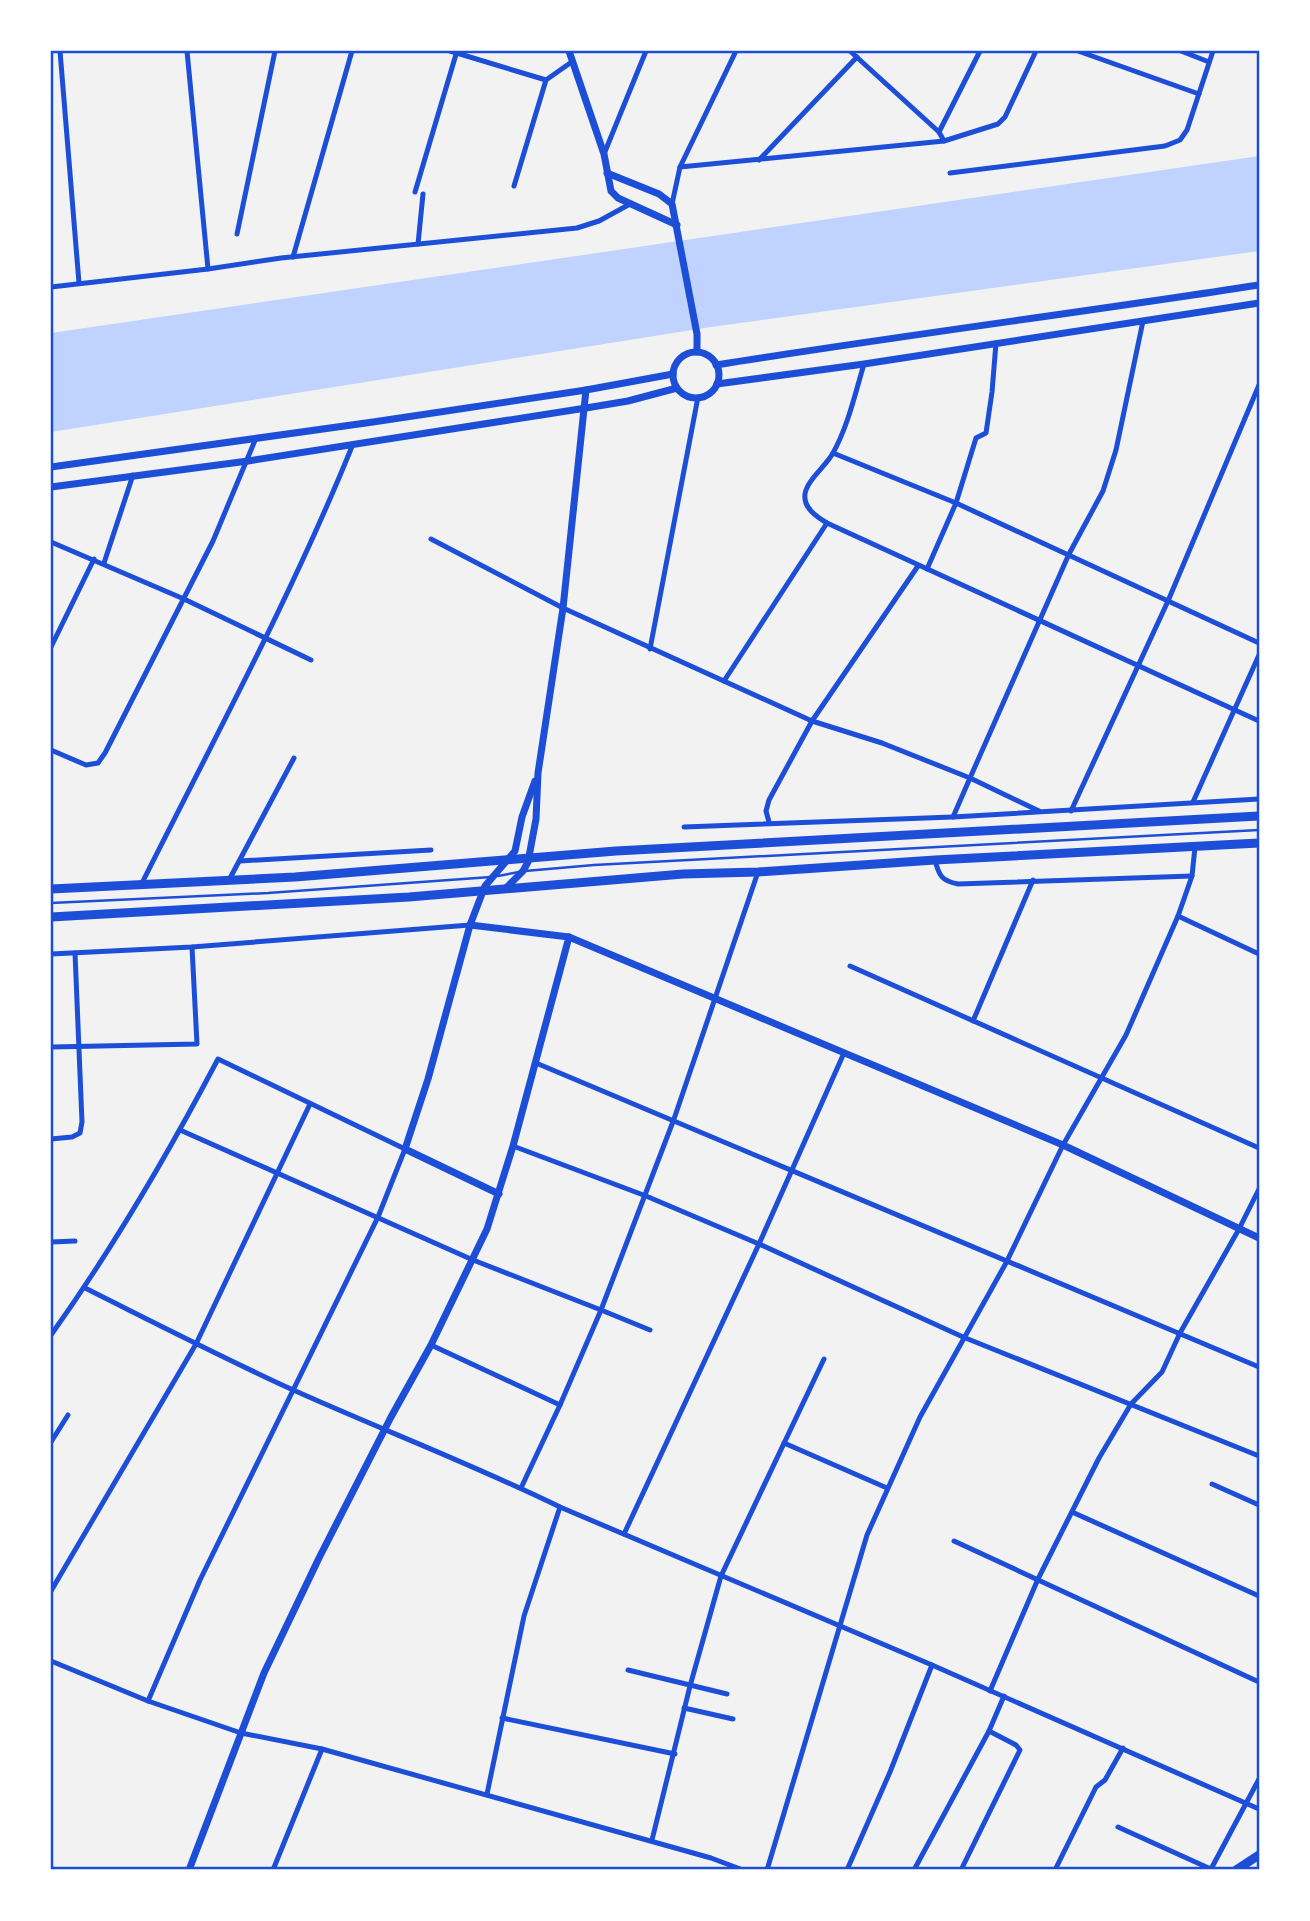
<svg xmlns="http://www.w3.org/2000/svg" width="1310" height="1921" viewBox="0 0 1310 1921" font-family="'PT Sans Narrow',sans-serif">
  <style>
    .water { fill: #bfd3fe }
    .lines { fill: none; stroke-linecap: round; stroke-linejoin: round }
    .service { stroke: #1d4ed8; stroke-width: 2.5 }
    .minor { stroke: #1d4ed8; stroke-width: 5 }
    .tertiary { stroke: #1d4ed8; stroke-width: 7 }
    .primary { stroke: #1d4ed8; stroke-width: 9 }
    .neatline { fill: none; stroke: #1d4ed8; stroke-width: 2.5 }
  </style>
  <rect width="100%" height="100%" fill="#f2f2f2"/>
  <!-- water -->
  <path class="water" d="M 1259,156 L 1259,251 L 711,327 L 51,432 L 51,333 Z"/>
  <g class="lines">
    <!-- service -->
    <g class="service">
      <path d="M 525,871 L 594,865 L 1259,830"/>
      <path d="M 498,876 L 519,872"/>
      <path d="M 51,903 L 268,893 L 491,877"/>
    </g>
    <!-- minor -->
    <g class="minor">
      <path d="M 60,51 L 79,283"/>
      <path d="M 187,51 L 208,269"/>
      <path d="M 450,51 L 546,80 L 573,61"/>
      <path d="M 1078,51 L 1199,94"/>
      <path d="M 1181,51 L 1209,62"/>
      <path d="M 939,132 L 980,51"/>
      <path d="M 944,141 L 998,124 L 1005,117 L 1036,51"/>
      <path d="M 604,154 L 646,51"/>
      <path d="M 759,160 L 857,57"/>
      <path d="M 680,167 L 736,51"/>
      <path d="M 950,173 L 1165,146 L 1180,140 L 1187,130 L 1213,51"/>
      <path d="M 514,186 L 546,80"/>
      <path d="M 415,192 L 457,51"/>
      <path d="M 672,204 L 680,167 L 944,141 L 939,132 L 850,51"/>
      <path d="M 237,234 L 275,51"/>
      <path d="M 418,244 L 423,194"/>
      <path d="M 293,257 L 352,51"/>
      <path d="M 51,287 L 208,269 L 281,258 L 577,228 L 599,221 L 630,204"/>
      <path d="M 864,364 C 855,394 848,426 833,453 C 826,466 807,480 805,494 C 803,508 817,517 827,523 L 1259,721"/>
      <path d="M 833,453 L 956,503 L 1259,643"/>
      <path d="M 431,539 L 563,608 L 812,721 L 882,743 L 970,778 L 953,817"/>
      <path d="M 51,542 L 184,599 L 311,660"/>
      <path d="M 104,563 L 133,475"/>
      <path d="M 927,569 L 956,503 L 976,438 L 986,433 L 992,392 L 996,343"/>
      <path d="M 51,647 L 94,559"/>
      <path d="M 650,649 L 698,397"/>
      <path d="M 724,681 L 827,523"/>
      <path d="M 51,750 L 86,765 L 98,763 L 105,753 L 213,541 L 256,438"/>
      <path d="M 1193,802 L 1259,655"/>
      <path d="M 1039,811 L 970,778 L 1069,554 L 1103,491 L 1116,450 L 1143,321"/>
      <path d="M 1071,811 L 1168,601 L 1259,385"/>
      <path d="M 769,822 L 766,811 L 769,800 L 812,721 L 918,566"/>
      <path d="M 684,827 L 953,817 L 1259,799"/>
      <path d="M 935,860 C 939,876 942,881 958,884 L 1192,876"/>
      <path d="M 240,861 L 431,850"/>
      <path d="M 229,880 L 294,758"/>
      <path d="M 141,885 C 214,739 292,595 353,444"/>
      <path d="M 1178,916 L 1259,954"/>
      <path d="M 51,954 L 192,947 L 470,925"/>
      <path d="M 850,966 L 1259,1148"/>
      <path d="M 973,1021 L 1033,880"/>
      <path d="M 51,1047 L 197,1044 L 192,947"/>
      <path d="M 536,1063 C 778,1163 1018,1267 1259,1367"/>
      <path d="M 180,1130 L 473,1260 L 601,1310 L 560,1405 L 431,1345"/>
      <path d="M 51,1139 L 72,1137 L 80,1133 L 82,1122 L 75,953"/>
      <path d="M 513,1146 L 646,1196 L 759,1244 L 963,1337 L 1259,1456"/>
      <path d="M 51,1242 L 75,1241"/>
      <path d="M 85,1288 C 153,1322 221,1357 291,1389 C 380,1429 472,1464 560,1507 L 932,1665 L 1259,1809"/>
      <path d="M 650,1330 L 601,1310 L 674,1119 L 758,872"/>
      <path d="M 51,1335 C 113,1248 168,1154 218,1059 L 405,1149 L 378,1217 L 200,1580 L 148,1701"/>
      <path d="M 51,1442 L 68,1415"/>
      <path d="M 784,1443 L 887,1488"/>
      <path d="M 1212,1484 L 1259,1505"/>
      <path d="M 521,1488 L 560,1405"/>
      <path d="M 1072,1512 L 1259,1596"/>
      <path d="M 624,1534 L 759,1244 L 844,1053"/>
      <path d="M 954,1541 L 1259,1682"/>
      <path d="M 51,1591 L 196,1344 L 310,1104"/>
      <path d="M 51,1661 L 148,1701 L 241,1733 L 322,1749 L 711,1858 L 743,1870"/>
      <path d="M 628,1670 L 727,1694"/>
      <path d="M 990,1691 L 1038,1579 L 1099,1458 L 1131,1404 L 1162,1372 L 1180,1333 L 1239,1229 L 1259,1189"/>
      <path d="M 684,1708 L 733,1719"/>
      <path d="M 502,1718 L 675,1754"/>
      <path d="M 487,1794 L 524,1616 L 560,1507"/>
      <path d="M 1118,1827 L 1213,1870"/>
      <path d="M 652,1840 L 690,1686 L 721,1576 L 824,1359"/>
      <path d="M 51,1868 L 54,1870"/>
      <path d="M 1211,1869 L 1259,1779"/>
      <path d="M 273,1870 L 322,1749"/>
      <path d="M 767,1870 L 867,1535 L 920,1417 L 1006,1263 L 1063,1145 L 1126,1035 L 1178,916 L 1192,876 L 1195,847"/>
      <path d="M 847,1870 L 890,1772 L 932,1665"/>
      <path d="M 914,1870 L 989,1731 L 1004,1696"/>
      <path d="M 961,1870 L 1020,1750 L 1016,1745 L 989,1731"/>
      <path d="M 1055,1870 L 1096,1787 L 1105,1780 L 1123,1748"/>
    </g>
    <!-- tertiary -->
    <g class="tertiary">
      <path d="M 569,51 L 604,154 L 611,191 L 618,198 L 677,225"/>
      <path d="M 607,173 L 659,194 L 672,204 L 697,334 L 697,352"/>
      <circle cx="696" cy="375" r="23"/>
      <path d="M 716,365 C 897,336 1078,313 1259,285"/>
      <path d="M 717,384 L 864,364 L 1259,303"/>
      <path d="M 51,467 L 373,422 L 586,390 L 673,374"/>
      <path d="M 51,487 L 248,461 L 586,408 L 628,401 L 677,388"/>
      <path d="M 505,889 L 523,871 L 528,862 L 536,819 L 538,773 L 563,608 L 586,390"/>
      <path d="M 569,937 L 1063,1145 L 1259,1238"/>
      <path d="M 499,1194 L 405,1149 L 428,1079 L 470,925 L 485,886 L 515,851 L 522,817 L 535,781"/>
      <path d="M 189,1870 L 264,1673 L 319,1558 L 391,1417 L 431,1345 L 487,1229 L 513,1146 L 569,937 L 470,925"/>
    </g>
    <!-- primary -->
    <g class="primary">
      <path d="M 51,889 L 295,877 L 616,851 L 1259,816"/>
      <path d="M 51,917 L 409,897 L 683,874 L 758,872 L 935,860 L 1259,843"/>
      <path d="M 1236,1870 L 1259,1855"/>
    </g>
  </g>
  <!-- border -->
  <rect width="1310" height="1921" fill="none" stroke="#ffffff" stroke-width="105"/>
  <rect x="52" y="52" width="1206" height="1816" class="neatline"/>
</svg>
